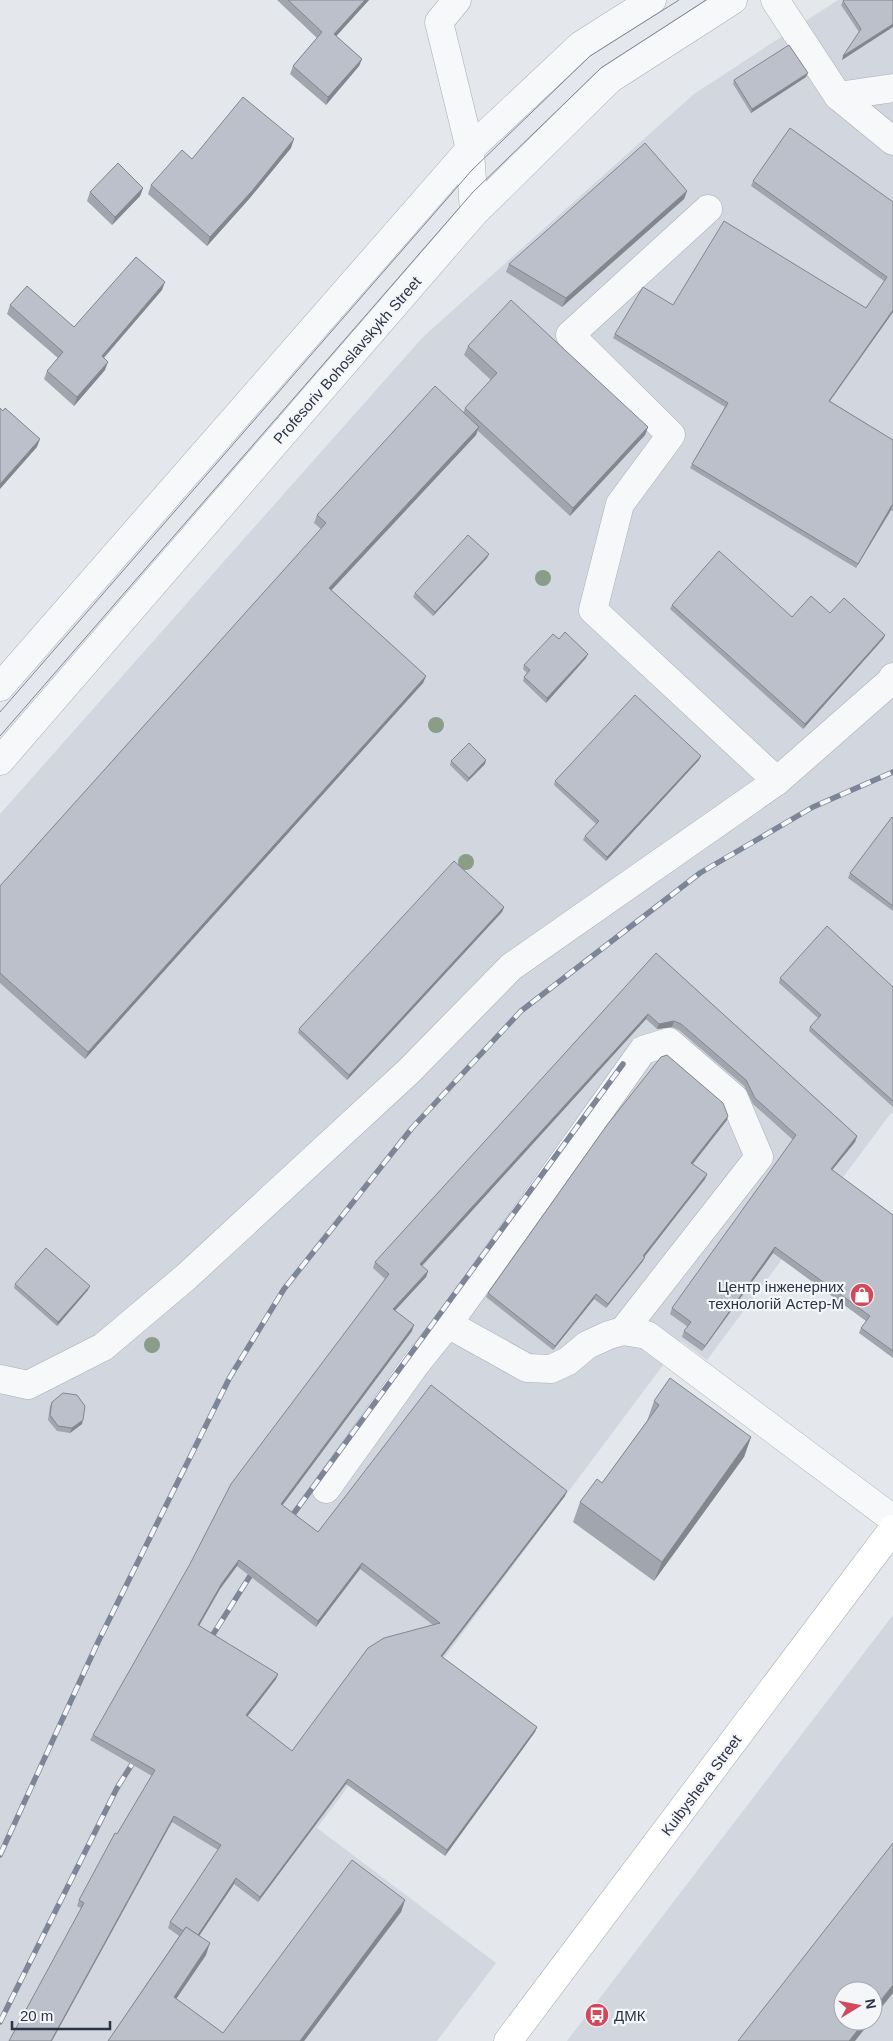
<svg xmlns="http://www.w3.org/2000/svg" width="893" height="2041" viewBox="0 0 893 2041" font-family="Helvetica,sans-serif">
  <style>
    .built { fill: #d2d6de; fill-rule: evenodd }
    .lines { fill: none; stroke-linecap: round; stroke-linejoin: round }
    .minor-casing { stroke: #a9aeb7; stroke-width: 29 }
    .major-casing { stroke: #a3abb8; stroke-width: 29 }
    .minor { stroke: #f7f8fa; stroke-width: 28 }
    .major { stroke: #fff; stroke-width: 28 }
    .tram { stroke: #7d8696; stroke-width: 1 }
    .rail-casing { stroke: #7d8696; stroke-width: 5.5 }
    .rail { stroke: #f4f6f9; stroke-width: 4; stroke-dasharray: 11; stroke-linecap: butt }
    .tree { fill: #899d89 }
    .wall { fill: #a1a5ae; fill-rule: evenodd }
    .shaded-wall { fill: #83868d }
    .building { fill: #bbc0ca; stroke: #83868d; fill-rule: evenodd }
    .labels { text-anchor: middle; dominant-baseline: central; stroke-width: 4.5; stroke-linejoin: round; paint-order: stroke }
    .street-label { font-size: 15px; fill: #2b3445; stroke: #f4f6f9 }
    .poi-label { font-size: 15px; fill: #2b3445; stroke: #f4f6f9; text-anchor: end }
  </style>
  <rect width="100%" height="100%" fill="#e4e7ec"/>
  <!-- built -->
  <g class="built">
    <path d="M 838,0 L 893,0 L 893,1114 L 891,1113 L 707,1360 L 681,1341 L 317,1828 L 496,1963 L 437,2041 L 0,2041 L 0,814 L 423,337 L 694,94 Z"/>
    <path d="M 893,1615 L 893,2041 L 567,2041 ZM 843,1991 L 873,1991 L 873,2021 L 843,2021 Z"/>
  </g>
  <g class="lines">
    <!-- minor casing -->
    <g class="minor-casing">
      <g id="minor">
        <path d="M 457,0 L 439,22 L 470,149 L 474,213"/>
        <path d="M 775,0 L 838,96 L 893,141"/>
        <path d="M 838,96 L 893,88"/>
        <path d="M 708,209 L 570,335 L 671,435 L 620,504 L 593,610 L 777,781"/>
        <path d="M 0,687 L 470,149 L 581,45 L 652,0"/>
        <path d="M 0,761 L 474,213 L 610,79 L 733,0"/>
        <path d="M 448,1324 L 643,1050 L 669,1042 L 734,1098 L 759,1157 L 623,1331"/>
        <path d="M 0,1379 L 28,1385 L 103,1347 L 186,1277 L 409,1071 L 511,967 L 777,781 L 891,681 L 893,677"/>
        <path d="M 326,1489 L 415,1365 L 448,1324 L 527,1368 L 551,1369 L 568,1361 L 587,1345 L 609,1335 L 623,1331 L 647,1335 L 893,1519"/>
      </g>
    </g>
    <!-- major casing -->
    <g class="major-casing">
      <path id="major" d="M 508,2041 L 893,1529"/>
    </g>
    <!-- minor -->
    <use href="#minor" class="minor"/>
    <!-- major -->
    <use href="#major" class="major"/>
    <!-- tram -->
    <g class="tram">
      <path d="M 0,712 L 472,170 L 590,56 L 679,0"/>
      <path d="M 0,736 L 473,192 L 601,68 L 706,0"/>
    </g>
    <!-- rail casing -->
    <g class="rail-casing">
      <g id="rail">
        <path d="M 286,1524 L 623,1064"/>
        <path d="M 205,1647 L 257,1565"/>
        <path d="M 0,1855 L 98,1642 L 230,1377 L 284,1289 L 412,1128 L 521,1011 L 700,873 L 813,807 L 893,772"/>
        <path d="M 0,2022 L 117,1788 L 139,1753"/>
      </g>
    </g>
    <!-- rail -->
    <use href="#rail" class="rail"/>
  </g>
  <!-- trees -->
  <g class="tree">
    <circle cx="543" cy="578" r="8"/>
    <circle cx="436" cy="725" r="8"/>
    <circle cx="466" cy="862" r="8"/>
    <circle cx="152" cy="1345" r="8"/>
  </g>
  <!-- wall -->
  <g class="wall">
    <path d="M 277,0 L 369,0 L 336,36 L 362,59 L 359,66 L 326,105 L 290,74 L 293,66 L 317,38 Z"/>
    <path d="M 893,0 L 842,60 L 859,32 L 841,5 L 843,1 Z"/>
    <path d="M 806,77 L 751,113 L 733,84 L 734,80 Z"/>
    <path d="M 291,148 L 249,199 L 207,246 L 148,194 L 151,185 Z"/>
    <path d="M 753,181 L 893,202 L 893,312 L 830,401 L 893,440 L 893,511 L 891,510 L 856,568 L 690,468 L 692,464 L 725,407 L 613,338 L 615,334 L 673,305 L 866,308 L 884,281 L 751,186 Z"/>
    <path d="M 143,188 L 140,196 L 112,225 L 87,201 L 90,192 Z"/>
    <path d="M 687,191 L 684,199 L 562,307 L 506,272 L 509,264 Z"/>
    <path d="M 162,290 L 104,358 L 105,370 L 74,406 L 44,379 L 47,371 L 58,358 L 7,314 L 10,305 L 74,327 Z"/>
    <path d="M 468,346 L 648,427 L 645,435 L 570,516 L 477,430 L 476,435 L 331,590 L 426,676 L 423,683 L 85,1059 L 0,983 L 0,886 L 321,529 L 314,523 L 317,515 L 463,413 L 465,408 L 491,380 L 464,355 Z"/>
    <path d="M 487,558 L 433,616 L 413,597 L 415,593 Z"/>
    <path d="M 672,605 L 792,617 L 830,613 L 885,635 L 883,639 L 803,729 L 670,609 Z"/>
    <path d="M 559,639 L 586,658 L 546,703 L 523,681 L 524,677 L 527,673 L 523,669 L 524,665 Z"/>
    <path d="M 699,760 L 606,861 L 583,840 L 585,836 L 596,824 L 554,785 L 555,781 Z"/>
    <path d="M 451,761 L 485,764 L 467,782 L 450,765 Z"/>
    <path d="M 893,818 L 893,911 L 848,878 L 850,873 Z"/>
    <path d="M 504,907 L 502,912 L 347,1080 L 298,1033 L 299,1029 Z"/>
    <path d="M 656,953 L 857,1136 L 855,1142 L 832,1170 L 893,1215 L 893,1358 L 859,1333 L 861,1328 L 866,1321 L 773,1253 L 702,1351 L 682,1337 L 684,1331 L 688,1327 L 670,1314 L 672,1308 L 793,1140 L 753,1104 L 744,1086 L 679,1030 L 672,1027 L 657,1029 L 646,1019 L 422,1266 L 428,1271 L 426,1277 L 395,1310 L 412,1331 L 282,1505 L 318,1532 L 565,1496 L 442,1657 L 537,1727 L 535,1732 L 445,1856 L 346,1784 L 258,1902 L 234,1884 L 199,1936 L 206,1955 L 176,1999 L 223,2033 L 405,1900 L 401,1912 L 304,2041 L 108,2041 L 179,1936 L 168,1928 L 170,1922 L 218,1850 L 172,1822 L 81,1908 L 77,1906 L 79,1900 L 117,1834 L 152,1776 L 90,1740 L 93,1735 L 385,1279 L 373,1268 L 375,1262 ZM 237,1566 L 316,1627 L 360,1569 L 433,1625 L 292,1751 L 247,1716 L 276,1679 L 278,1674 L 199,1626 L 220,1589 Z"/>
    <path d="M 780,978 L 893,987 L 893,1107 L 809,1031 L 810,1027 L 818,1018 L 779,983 Z"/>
    <path d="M 727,1120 L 693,1164 L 707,1174 L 705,1179 L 644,1256 L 643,1261 L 606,1308 L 594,1299 L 553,1350 L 486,1297 L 488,1293 Z"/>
    <path d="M 15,1284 L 88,1290 L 57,1326 L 14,1288 Z"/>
    <path d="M 654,1401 L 751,1437 L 744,1457 L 654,1581 L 573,1522 L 580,1502 L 602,1483 L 647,1421 Z"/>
    <path d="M 52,1402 L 82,1424 L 70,1433 L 57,1431 L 48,1420 L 50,1406 Z"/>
  </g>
  <!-- shaded-wall -->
  <g class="shaded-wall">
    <path d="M 365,0 L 369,0 L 331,42 L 334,34 Z"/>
    <path d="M 893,24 L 893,27 L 842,60 L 843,56 Z"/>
    <path d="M 362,59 L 359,66 L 326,105 L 328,97 Z"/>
    <path d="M 808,73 L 806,77 L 751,113 L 752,109 Z"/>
    <path d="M 294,139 L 291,148 L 249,199 L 207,246 L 210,237 Z"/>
    <path d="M 143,188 L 140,196 L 112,225 L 115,217 Z"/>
    <path d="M 687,191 L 684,199 L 562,307 L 566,298 Z"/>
    <path d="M 165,282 L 162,290 L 98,364 L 102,356 Z"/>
    <path d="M 893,310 L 893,312 L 827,405 L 829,401 Z"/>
    <path d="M 108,362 L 105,370 L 74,406 L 77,397 Z"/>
    <path d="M 479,427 L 476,435 L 326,596 L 329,588 Z"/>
    <path d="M 648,427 L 645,435 L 570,516 L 573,508 Z"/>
    <path d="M 40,439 L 37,447 L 0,489 L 0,484 Z"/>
    <path d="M 892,505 L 891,510 L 856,568 L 858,564 Z"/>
    <path d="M 489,554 L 487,558 L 433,616 L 435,612 Z"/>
    <path d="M 885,635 L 883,639 L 803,729 L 805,724 Z"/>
    <path d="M 588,654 L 586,658 L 546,703 L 547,698 Z"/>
    <path d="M 426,676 L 423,683 L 85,1059 L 88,1052 Z"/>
    <path d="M 701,756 L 699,760 L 606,861 L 607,857 Z"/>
    <path d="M 486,760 L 485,764 L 467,782 L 469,778 Z"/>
    <path d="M 504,907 L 502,912 L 347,1080 L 349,1075 Z"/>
    <path d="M 648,1014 L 646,1019 L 418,1270 L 420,1264 Z"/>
    <path d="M 674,1021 L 672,1027 L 657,1029 L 659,1024 Z"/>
    <path d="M 728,1116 L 727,1120 L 690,1167 L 691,1163 Z"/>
    <path d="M 857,1136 L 855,1142 L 828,1175 L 831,1169 Z"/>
    <path d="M 707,1174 L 705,1179 L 642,1260 L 643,1256 Z"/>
    <path d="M 775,1247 L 773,1253 L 702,1351 L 705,1346 Z"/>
    <path d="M 645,1257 L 643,1261 L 606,1308 L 608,1304 Z"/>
    <path d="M 428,1271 L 426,1277 L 391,1315 L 393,1309 Z"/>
    <path d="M 90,1286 L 88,1290 L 57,1326 L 58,1322 Z"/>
    <path d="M 596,1294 L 594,1299 L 553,1350 L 555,1346 Z"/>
    <path d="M 414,1325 L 412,1331 L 279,1510 L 281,1504 Z"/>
    <path d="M 83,1420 L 82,1424 L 70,1433 L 72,1428 Z"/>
    <path d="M 751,1437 L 744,1457 L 654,1581 L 662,1562 Z"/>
    <path d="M 567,1491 L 565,1496 L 438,1662 L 441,1656 Z"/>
    <path d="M 239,1560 L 237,1566 L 220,1589 L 196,1631 L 198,1625 L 222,1583 Z"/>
    <path d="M 362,1563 L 360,1569 L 316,1627 L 318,1621 Z"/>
    <path d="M 278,1674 L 276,1679 L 244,1721 L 246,1715 Z"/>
    <path d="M 537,1727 L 535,1732 L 445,1856 L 447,1850 Z"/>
    <path d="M 348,1779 L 346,1784 L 258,1902 L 260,1897 Z"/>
    <path d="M 174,1816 L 172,1822 L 52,2041 L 51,2041 Z"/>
    <path d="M 236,1878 L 234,1884 L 193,1945 L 195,1939 Z"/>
    <path d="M 405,1900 L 401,1912 L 304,2041 L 300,2041 Z"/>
    <path d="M 210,1943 L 206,1955 L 170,2008 L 174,1997 Z"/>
    <path d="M 893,1985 L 893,1993 L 873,2018 L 873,2010 Z"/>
    <path d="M 865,2021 L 871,2021 L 855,2041 L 849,2041 Z"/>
  </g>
  <!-- building -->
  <g class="building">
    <path d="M 288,0 L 365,0 L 334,34 L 362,59 L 328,97 L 293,66 L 322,32 Z"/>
    <path d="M 844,0 L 893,0 L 893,24 L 843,56 L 861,29 L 843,1 Z"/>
    <path d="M 789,45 L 808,73 L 752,109 L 734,80 Z"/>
    <path d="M 243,97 L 294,139 L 252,191 L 210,237 L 151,185 L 182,150 L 192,159 Z"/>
    <path d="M 790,128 L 893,202 L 893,310 L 829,401 L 893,440 L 893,506 L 892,505 L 858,564 L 692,464 L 728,403 L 615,334 L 643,287 L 673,305 L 724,221 L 866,308 L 887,277 L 753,181 Z"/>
    <path d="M 645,143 L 687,191 L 566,298 L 509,264 Z"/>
    <path d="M 118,163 L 143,188 L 115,217 L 90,192 Z"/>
    <path d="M 136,257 L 165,282 L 102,356 L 108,362 L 77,397 L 47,371 L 63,352 L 10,305 L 27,286 L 74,327 Z"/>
    <path d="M 511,300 L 648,427 L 573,508 L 465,408 L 497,373 L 468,346 Z"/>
    <path d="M 435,386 L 479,427 L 329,588 L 426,676 L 88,1052 L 0,973 L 0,886 L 326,523 L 317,515 Z"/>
    <path d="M 0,408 L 3,411 L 5,408 L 40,439 L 0,484 Z"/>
    <path d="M 468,535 L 489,554 L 435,612 L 415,593 Z"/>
    <path d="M 719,551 L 792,617 L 811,596 L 830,613 L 844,598 L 885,635 L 805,724 L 672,605 Z"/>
    <path d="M 565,632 L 588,654 L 547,698 L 524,677 L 530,670 L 524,665 L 553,634 L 559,639 Z"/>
    <path d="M 635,695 L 701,756 L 607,857 L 585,836 L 599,821 L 555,781 Z"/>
    <path d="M 469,743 L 486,760 L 469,778 L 451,761 Z"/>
    <path d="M 892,817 L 893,818 L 893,906 L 850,873 Z"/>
    <path d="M 454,861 L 504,907 L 349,1075 L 299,1029 Z"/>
    <path d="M 827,926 L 893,987 L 893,1101 L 810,1027 L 821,1015 L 780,978 Z"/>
    <path d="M 656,953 L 857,1136 L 831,1169 L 893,1215 L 893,1351 L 861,1328 L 870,1316 L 775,1247 L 705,1346 L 684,1331 L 691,1322 L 672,1308 L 796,1135 L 755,1098 L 746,1080 L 681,1024 L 674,1021 L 659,1024 L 648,1014 L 420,1264 L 428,1271 L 393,1309 L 414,1325 L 281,1504 L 318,1532 L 431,1385 L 567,1491 L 441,1656 L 537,1727 L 447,1850 L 348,1779 L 260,1897 L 236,1878 L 198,1935 L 186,1927 L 183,1931 L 170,1922 L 221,1845 L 174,1816 L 51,2041 L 9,2041 L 84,1903 L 79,1900 L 115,1833 L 117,1834 L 155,1770 L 93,1735 L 190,1564 L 231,1484 L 389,1274 L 375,1262 ZM 239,1560 L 318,1621 L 362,1563 L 440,1623 L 384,1638 L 368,1648 L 292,1751 L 246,1715 L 278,1674 L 198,1625 L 222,1583 Z"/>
    <path d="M 667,1055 L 723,1103 L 728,1116 L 691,1163 L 707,1174 L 643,1256 L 645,1257 L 608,1304 L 596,1294 L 555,1346 L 488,1293 L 607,1125 L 661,1057 Z"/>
    <path d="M 46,1248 L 90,1286 L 58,1322 L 15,1284 Z"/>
    <path d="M 670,1378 L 751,1437 L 662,1562 L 580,1502 L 597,1479 L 602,1483 L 659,1405 L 654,1401 Z"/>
    <path d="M 63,1393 L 77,1395 L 85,1406 L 83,1420 L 72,1428 L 58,1426 L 50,1415 L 52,1402 Z"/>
    <path d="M 893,1843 L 893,1985 L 873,2010 L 873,1991 L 843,1991 L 843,2021 L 865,2021 L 849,2041 L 738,2041 Z"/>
    <path d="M 352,1860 L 405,1900 L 300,2041 L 108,2041 L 186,1927 L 210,1943 L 174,1997 L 223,2033 Z"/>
  </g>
  <!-- icons -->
  <defs>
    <g id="shop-disc" transform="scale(1.25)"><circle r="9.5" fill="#d1495b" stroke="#f4f6f9"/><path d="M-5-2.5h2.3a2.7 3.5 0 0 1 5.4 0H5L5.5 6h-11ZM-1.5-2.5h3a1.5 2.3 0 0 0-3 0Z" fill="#fff"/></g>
    <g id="bus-disc" transform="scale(1.25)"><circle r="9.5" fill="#d1495b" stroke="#f4f6f9"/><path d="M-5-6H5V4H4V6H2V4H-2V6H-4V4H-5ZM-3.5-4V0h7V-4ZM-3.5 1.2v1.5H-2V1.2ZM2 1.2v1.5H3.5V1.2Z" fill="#fff"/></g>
  </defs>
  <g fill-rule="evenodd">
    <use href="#shop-disc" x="862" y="1295"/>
    <use href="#bus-disc" x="597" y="2015"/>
  </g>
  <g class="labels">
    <!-- street labels -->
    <g class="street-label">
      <text transform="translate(347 360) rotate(-49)">Profesoriv Bohoslavskykh Street</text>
      <text transform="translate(701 1785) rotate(-53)">Kuibysheva Street</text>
    </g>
    <!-- poi labels -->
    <g class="poi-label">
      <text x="844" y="1286">Центр інженерних<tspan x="844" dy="17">технологій Астер-М</tspan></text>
      <text x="614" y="2015" text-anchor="start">ДМК</text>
    </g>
  </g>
  <!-- north arrow -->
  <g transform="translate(858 2006) rotate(80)"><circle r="24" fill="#f4f6f9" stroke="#a4a8b1"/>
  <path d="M0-4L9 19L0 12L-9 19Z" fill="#d1495b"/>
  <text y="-8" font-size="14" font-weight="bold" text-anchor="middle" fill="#2b3445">N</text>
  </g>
  <!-- scale -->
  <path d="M12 2021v8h98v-8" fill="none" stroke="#2b3445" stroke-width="2.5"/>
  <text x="20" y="2021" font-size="15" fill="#2b3445" stroke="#f4f6f9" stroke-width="4" paint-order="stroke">20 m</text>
</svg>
